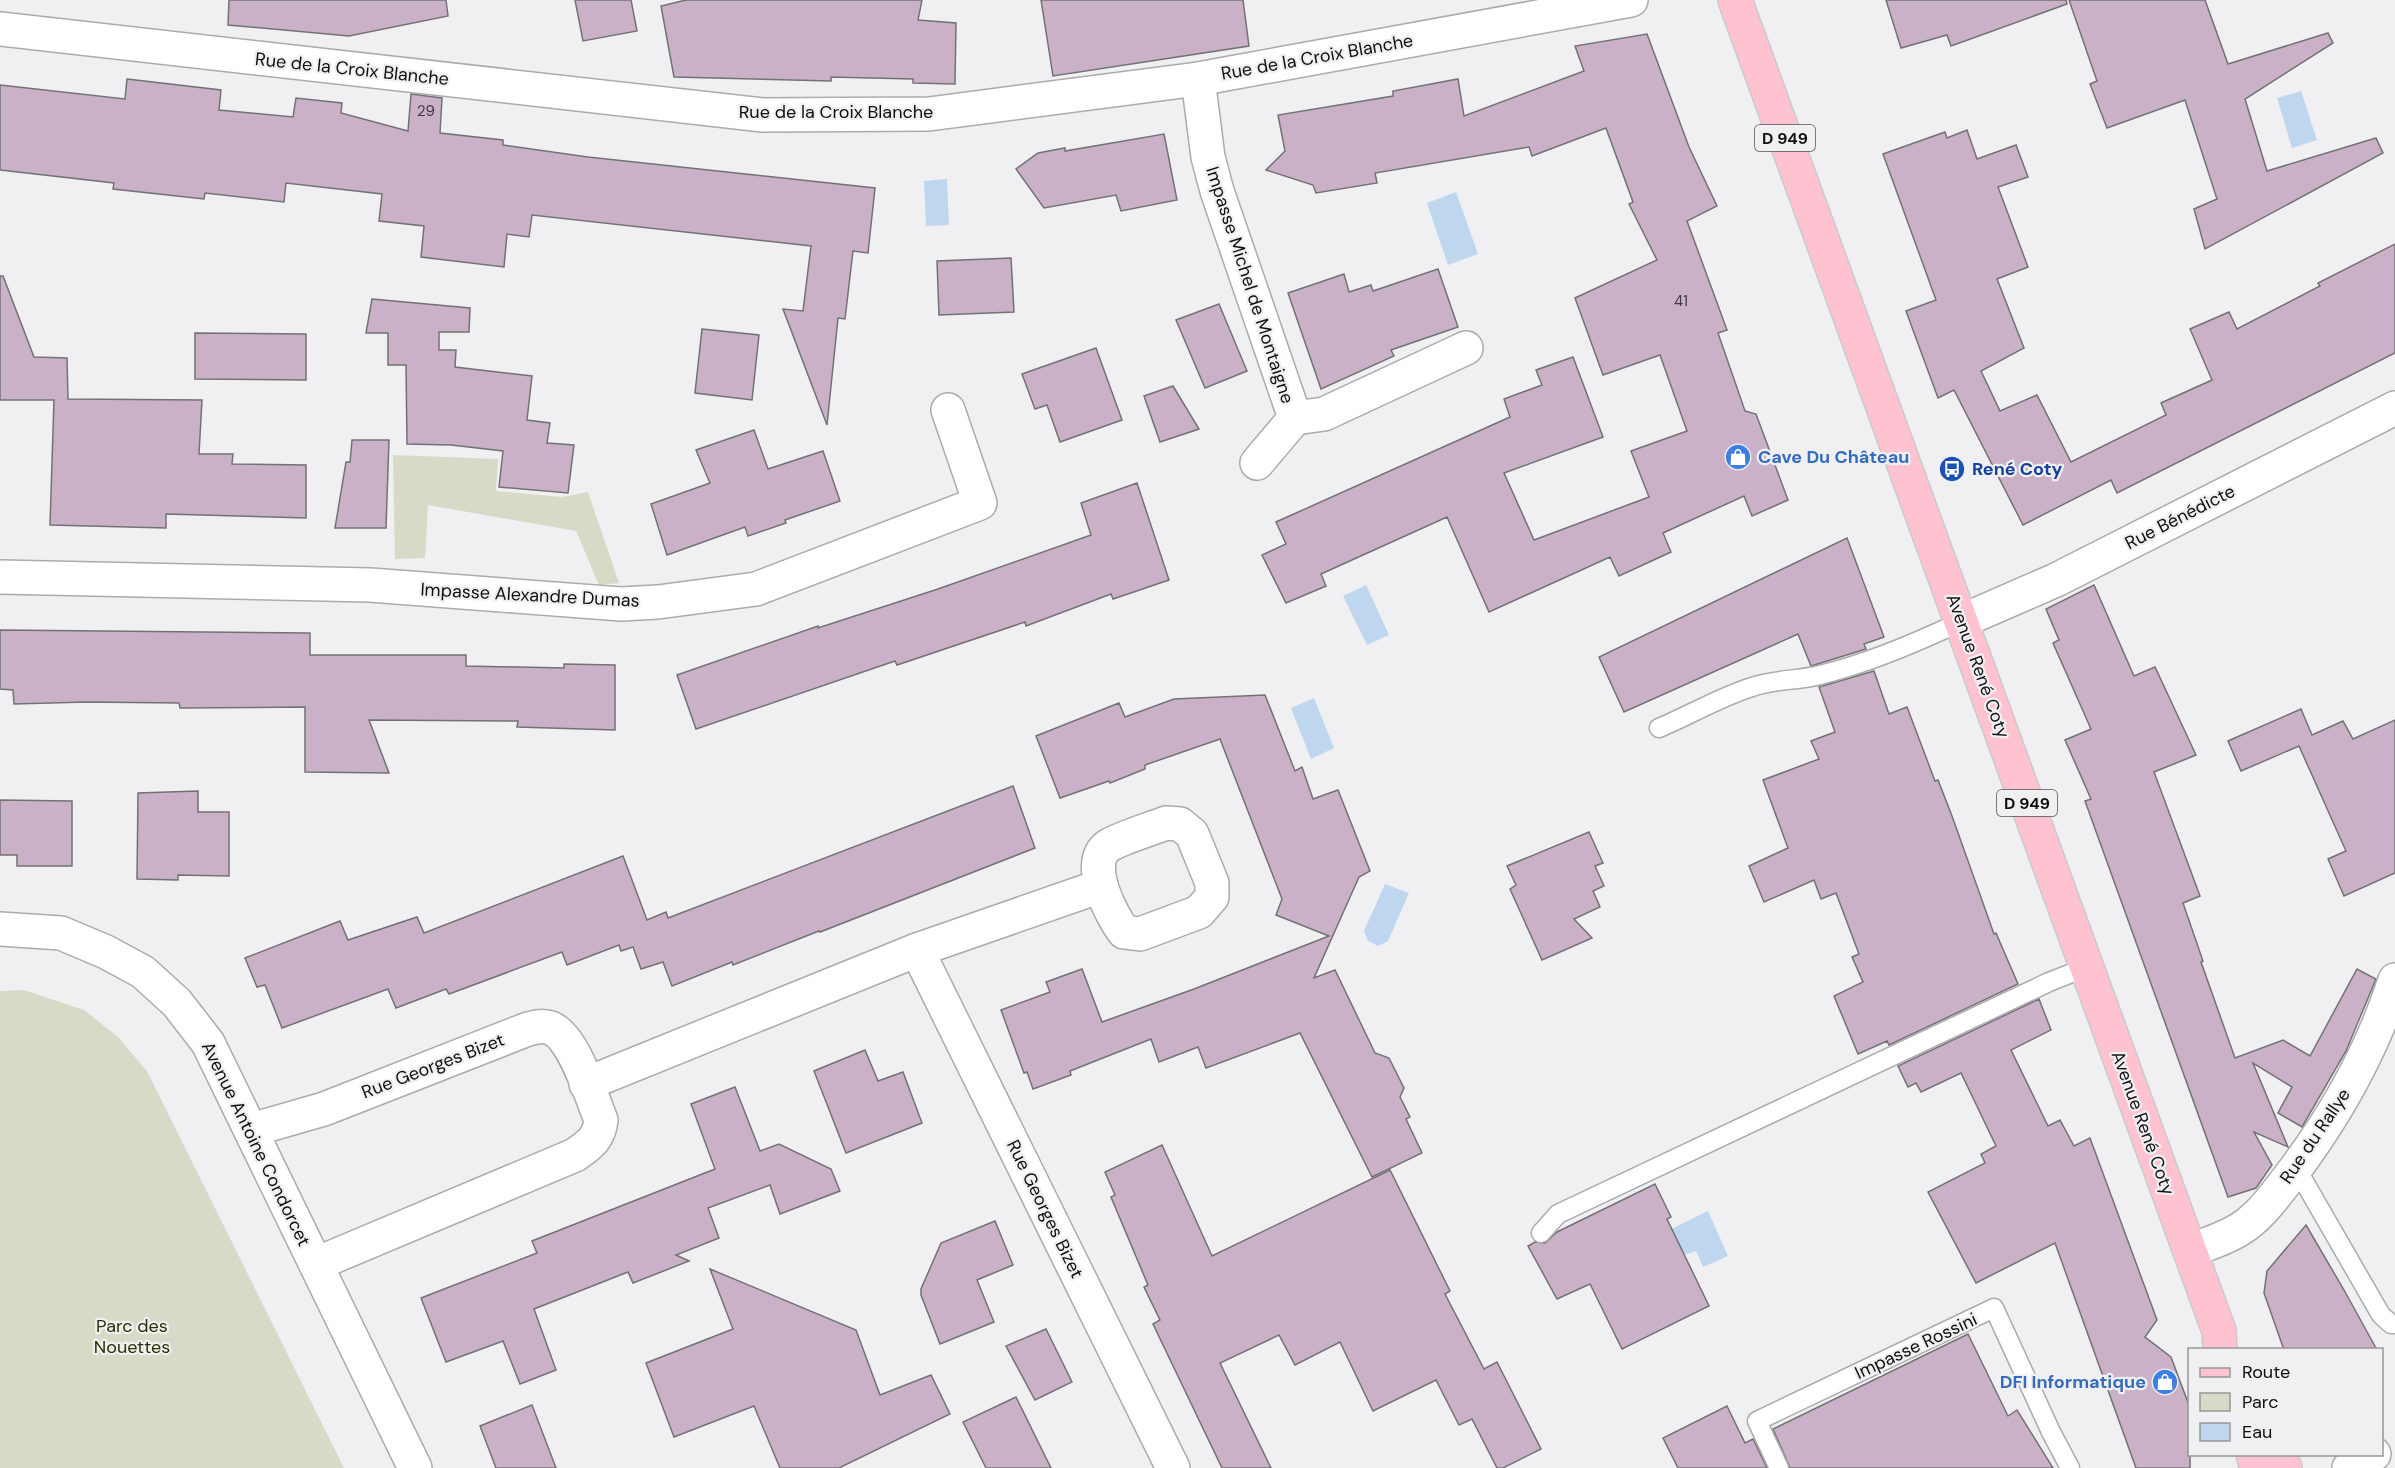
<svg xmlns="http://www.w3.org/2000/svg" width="2395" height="1468" viewBox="0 0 2395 1468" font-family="'DM Sans',sans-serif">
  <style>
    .green { fill: #d6dac7 }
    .water { fill: #bfd7ee }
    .building { fill: #cab1c8; stroke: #737273; stroke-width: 1.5 }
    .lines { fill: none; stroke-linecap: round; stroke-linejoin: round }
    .service-casing { stroke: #ababad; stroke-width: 21 }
    .minor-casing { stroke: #ababad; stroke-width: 36 }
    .primary-casing { stroke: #cacaca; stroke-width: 36 }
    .service { stroke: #fff; stroke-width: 18 }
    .minor { stroke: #fff; stroke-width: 33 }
    .primary { stroke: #fec2d1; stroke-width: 33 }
    .labels { text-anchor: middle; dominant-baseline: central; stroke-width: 4.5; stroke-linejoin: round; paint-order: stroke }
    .number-label { font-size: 15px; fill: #3e383e }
    .shield { fill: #f0f0f3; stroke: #525254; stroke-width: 1.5 }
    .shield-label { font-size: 16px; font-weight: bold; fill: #0f0f10 }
    .street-label { font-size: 18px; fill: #0f0f10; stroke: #f0f0f3 }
    .shop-label { font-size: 18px; font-weight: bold; fill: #366cbe; stroke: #f0f0f3; text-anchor: start }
    .transit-label { font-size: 18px; font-weight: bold; fill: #164399; stroke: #f0f0f3; text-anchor: start }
    .park-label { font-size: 18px; fill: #2b3100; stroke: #f0f0f3 }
  </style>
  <rect width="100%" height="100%" fill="#f0f0f3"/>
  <!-- green -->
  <g class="green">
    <path d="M 393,455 L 498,459 L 496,491 L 563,497 L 588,492 L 619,583 L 599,585 L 576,531 L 428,505 L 425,558 L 395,559 Z"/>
    <path d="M 24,990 L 84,1010 L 118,1037 L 147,1071 L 344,1468 L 0,1468 L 0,991 Z"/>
  </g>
  <!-- water -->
  <g class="water">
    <path d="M 2301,91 L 2317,140 L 2292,148 L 2277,98 Z"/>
    <path d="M 947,179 L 949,225 L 926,226 L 924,181 Z"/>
    <path d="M 1456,192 L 1478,254 L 1448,265 L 1427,203 Z"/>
    <path d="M 1366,585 L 1389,635 L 1367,645 L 1343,596 Z"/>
    <path d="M 1314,698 L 1334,748 L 1311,759 L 1291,708 Z"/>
    <path d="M 1385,884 L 1409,893 L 1388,941 L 1378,946 L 1368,941 L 1364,931 Z"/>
    <path d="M 1708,1211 L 1728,1256 L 1703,1267 L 1696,1251 L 1670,1260 L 1659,1235 Z"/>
  </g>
  <!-- building -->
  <g class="building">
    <path d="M 229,0 L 446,0 L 448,16 L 349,36 L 228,25 Z"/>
    <path d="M 575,0 L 631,0 L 637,31 L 583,41 Z"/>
    <path d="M 686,0 L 922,0 L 918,20 L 956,23 L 955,84 L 913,83 L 913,79 L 831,77 L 831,81 L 674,77 L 661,6 Z"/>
    <path d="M 1041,0 L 1243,0 L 1249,46 L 1053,76 Z"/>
    <path d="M 1886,0 L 2066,0 L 2067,4 L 1951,46 L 1947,35 L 1901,48 Z"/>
    <path d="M 2069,0 L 2205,0 L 2228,64 L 2328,33 L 2333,43 L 2245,99 L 2267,171 L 2376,138 L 2383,153 L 2205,249 L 2194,209 L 2217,199 L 2185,100 L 2107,128 L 2090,84 L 2097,81 Z"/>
    <path d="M 1647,34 L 1689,147 L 1717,206 L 1687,221 L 1727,330 L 1718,333 L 1745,411 L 1756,414 L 1788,500 L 1752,516 L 1744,496 L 1663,533 L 1671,552 L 1619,576 L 1610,557 L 1489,612 L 1447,517 L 1321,574 L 1326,586 L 1286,603 L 1262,555 L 1286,544 L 1276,522 L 1510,417 L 1504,399 L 1542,385 L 1536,370 L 1573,357 L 1603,437 L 1504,473 L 1534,540 L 1649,497 L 1631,451 L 1687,431 L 1660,355 L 1603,375 L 1575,298 L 1657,260 L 1629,204 L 1633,202 L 1606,128 L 1532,156 L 1529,147 L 1375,173 L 1377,183 L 1316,193 L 1313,185 L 1266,170 L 1285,151 L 1278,115 L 1393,96 L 1393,91 L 1458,79 L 1464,116 L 1584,71 L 1575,46 Z"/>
    <path d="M 127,79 L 221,90 L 219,110 L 293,117 L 296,98 L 342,103 L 341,113 L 408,131 L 411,94 L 442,98 L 440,133 L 503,140 L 503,145 L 588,157 L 875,188 L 868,253 L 853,251 L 845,319 L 838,318 L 827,425 L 783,309 L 803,311 L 811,246 L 532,215 L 529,237 L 507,234 L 504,267 L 421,257 L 424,226 L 379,221 L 382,194 L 286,183 L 284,202 L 205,193 L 204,199 L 113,189 L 114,183 L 0,170 L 0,85 L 125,99 Z"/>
    <path d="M 1967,130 L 1977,159 L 2016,145 L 2028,177 L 1998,187 L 2028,267 L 1997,279 L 2024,348 L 1981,371 L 2000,411 L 2037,395 L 2071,462 L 2166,415 L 2161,403 L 2212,380 L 2190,329 L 2229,312 L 2237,329 L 2320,286 L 2318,283 L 2395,244 L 2395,353 L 2117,493 L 2111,480 L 2023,525 L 1954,390 L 1938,398 L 1906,311 L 1936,300 L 1883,154 L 1945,132 L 1947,138 Z"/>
    <path d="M 1164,134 L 1177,200 L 1121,211 L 1116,195 L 1044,208 L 1016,169 L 1038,153 L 1065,148 L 1065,151 Z"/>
    <path d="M 1011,258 L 1014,312 L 939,315 L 937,261 Z"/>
    <path d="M 1438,269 L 1458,327 L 1391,350 L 1394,356 L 1321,389 L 1288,293 L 1344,274 L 1349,292 L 1371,285 L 1373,291 Z"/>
    <path d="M 0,276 L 3,276 L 34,357 L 67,358 L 68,399 L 202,400 L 199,454 L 233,454 L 232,464 L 306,465 L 306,518 L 166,514 L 166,528 L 50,525 L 54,400 L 0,400 Z"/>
    <path d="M 372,299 L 470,308 L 469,332 L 439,332 L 439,350 L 456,350 L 455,367 L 532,376 L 527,420 L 550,423 L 547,443 L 574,445 L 568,493 L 499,487 L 503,451 L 451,445 L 407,444 L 406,365 L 388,365 L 388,333 L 366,333 Z"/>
    <path d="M 1219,304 L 1247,371 L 1205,388 L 1176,320 Z"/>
    <path d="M 702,329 L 759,335 L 752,400 L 695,393 Z"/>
    <path d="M 195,333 L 306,334 L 306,380 L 195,379 Z"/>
    <path d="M 1096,348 L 1122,420 L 1060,442 L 1047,405 L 1035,409 L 1022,374 Z"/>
    <path d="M 1173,386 L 1199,429 L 1160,442 L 1144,396 Z"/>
    <path d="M 754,430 L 768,469 L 823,451 L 840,501 L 785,520 L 786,523 L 748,536 L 745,527 L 667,555 L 651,504 L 710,483 L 696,450 Z"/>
    <path d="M 352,440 L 389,440 L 386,528 L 335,528 L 346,462 L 350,462 Z"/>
    <path d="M 1137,483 L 1169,580 L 1113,599 L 1111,594 L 1026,626 L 1025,622 L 897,665 L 895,661 L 696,729 L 677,675 L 818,626 L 818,628 L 938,589 L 1091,535 L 1081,503 Z"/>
    <path d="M 1847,538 L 1884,637 L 1864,644 L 1866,649 L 1811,666 L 1798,634 L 1624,712 L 1599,657 Z"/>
    <path d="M 2094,585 L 2134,676 L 2155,667 L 2196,755 L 2154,772 L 2200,896 L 2183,903 L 2203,961 L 2201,962 L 2235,1058 L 2283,1040 L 2310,1056 L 2357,969 L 2376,979 L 2346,1051 L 2302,1127 L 2278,1113 L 2292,1087 L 2253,1063 L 2288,1147 L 2254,1132 L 2272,1165 L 2256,1188 L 2228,1197 L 2085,801 L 2091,799 L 2065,740 L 2091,729 L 2053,643 L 2059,640 L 2046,609 Z"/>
    <path d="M 0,630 L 310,633 L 310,655 L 466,655 L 466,666 L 564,668 L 564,664 L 615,665 L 615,730 L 517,727 L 518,721 L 369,720 L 389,773 L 305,772 L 305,707 L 180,708 L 179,703 L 87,702 L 14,704 L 13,690 L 0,689 Z"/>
    <path d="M 1874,671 L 1889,714 L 1907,707 L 1935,781 L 1938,780 L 1952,816 L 1994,934 L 1996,933 L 2018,984 L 1889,1045 L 1887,1041 L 1858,1054 L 1834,996 L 1863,982 L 1852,957 L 1859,954 L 1836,893 L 1821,899 L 1814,880 L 1764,902 L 1749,866 L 1788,848 L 1763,780 L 1819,759 L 1811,741 L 1835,732 L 1819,687 Z"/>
    <path d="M 1265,695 L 1295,771 L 1302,767 L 1313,799 L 1338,790 L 1370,871 L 1359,877 L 1314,978 L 1335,970 L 1375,1053 L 1389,1058 L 1404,1088 L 1400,1097 L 1410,1117 L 1406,1119 L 1422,1153 L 1372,1177 L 1300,1033 L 1206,1068 L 1198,1047 L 1159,1062 L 1151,1039 L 1070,1071 L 1071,1075 L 1033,1089 L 1027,1072 L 1024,1073 L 1001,1010 L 1050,992 L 1046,982 L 1082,969 L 1102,1022 L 1194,989 L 1329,936 L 1276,915 L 1282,899 L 1220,739 L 1145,765 L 1145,769 L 1110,783 L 1109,781 L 1060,798 L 1036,736 L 1119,703 L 1125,717 L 1174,699 Z"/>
    <path d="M 2301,709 L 2312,735 L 2343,721 L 2353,739 L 2395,720 L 2395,873 L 2344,896 L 2328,859 L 2346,851 L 2299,746 L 2241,771 L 2228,741 Z"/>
    <path d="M 1013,786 L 1035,848 L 820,932 L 819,931 L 733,965 L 732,962 L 672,986 L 663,962 L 641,969 L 633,947 L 621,951 L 619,945 L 567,965 L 562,952 L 449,994 L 446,989 L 396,1008 L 388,989 L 282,1028 L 265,985 L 257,987 L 245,958 L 340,921 L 348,940 L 417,917 L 424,933 L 623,856 L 647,920 L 666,912 L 668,918 Z"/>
    <path d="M 198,791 L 198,812 L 229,812 L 229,876 L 178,875 L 178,880 L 137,879 L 138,793 Z"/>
    <path d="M 0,800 L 72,801 L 72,866 L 17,866 L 17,855 L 0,855 Z"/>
    <path d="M 1589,832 L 1603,863 L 1595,866 L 1604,886 L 1593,891 L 1600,907 L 1574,919 L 1592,938 L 1542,960 L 1510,889 L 1516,885 L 1507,866 Z"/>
    <path d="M 2039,999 L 2051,1030 L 2011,1050 L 2048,1126 L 2060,1120 L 2074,1146 L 2090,1138 L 2157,1320 L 2145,1337 L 2171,1357 L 2190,1408 L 2190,1468 L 2136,1468 L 2055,1243 L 1976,1283 L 1928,1192 L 1985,1163 L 1981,1154 L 1996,1146 L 1961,1073 L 1921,1092 L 1916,1083 L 1908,1087 L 1898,1066 Z"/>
    <path d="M 865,1050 L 878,1081 L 903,1072 L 922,1123 L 846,1153 L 814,1071 Z"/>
    <path d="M 735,1087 L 760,1151 L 779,1144 L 831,1169 L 840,1191 L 780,1214 L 770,1185 L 708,1208 L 719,1238 L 676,1255 L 689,1261 L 633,1283 L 628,1272 L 534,1309 L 556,1370 L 520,1384 L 503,1341 L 446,1362 L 421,1298 L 537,1253 L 532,1241 L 715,1169 L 691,1104 Z"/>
    <path d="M 1162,1145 L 1212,1256 L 1390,1170 L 1450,1291 L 1445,1294 L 1484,1369 L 1497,1362 L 1541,1449 L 1503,1468 L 1497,1468 L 1472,1419 L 1459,1425 L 1436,1380 L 1373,1411 L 1340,1342 L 1295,1365 L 1279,1335 L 1220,1363 L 1271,1468 L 1222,1468 L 1153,1324 L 1160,1320 L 1144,1287 L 1148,1285 L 1111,1197 L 1115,1195 L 1105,1172 Z"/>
    <path d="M 1655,1184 L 1671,1217 L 1667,1219 L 1709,1306 L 1622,1349 L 1590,1284 L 1557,1299 L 1528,1246 L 1535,1242 L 1545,1243 L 1557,1232 Z"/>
    <path d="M 995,1221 L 1013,1265 L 977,1280 L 994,1322 L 940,1344 L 921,1295 L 921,1289 L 941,1243 Z"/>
    <path d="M 2306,1225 L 2344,1290 L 2377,1350 L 2284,1350 L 2264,1293 L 2267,1271 Z"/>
    <path d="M 710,1269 L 856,1330 L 880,1395 L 931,1375 L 950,1414 L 839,1468 L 780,1468 L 754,1406 L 674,1437 L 646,1363 L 733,1329 Z"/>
    <path d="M 1046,1329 L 1072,1382 L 1035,1400 L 1006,1346 Z"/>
    <path d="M 1968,1334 L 2008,1416 L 2017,1410 L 2053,1468 L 1790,1468 L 1773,1429 Z"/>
    <path d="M 1016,1397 L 1051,1468 L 986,1468 L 963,1422 Z"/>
    <path d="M 532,1405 L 556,1468 L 496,1468 L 480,1426 Z"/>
    <path d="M 1727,1406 L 1745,1443 L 1753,1439 L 1767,1468 L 1678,1468 L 1663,1438 Z"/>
  </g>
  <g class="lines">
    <!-- service casing -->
    <g class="service-casing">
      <g id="service">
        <path d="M 1659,728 C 1690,715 1720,697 1752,687 C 1774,679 1797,681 1820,675 C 1869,663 1916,643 1962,621"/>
        <path d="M 2294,1171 L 2302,1178 L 2381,1315 L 2391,1324 L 2395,1324"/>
        <path d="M 1541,1233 L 1558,1214 L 2049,982 L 2087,967"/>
        <path d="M 1779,1468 L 1757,1421 L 1994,1308 L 2051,1432 L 2070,1468"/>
      </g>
    </g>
    <!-- minor casing -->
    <g class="minor-casing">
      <g id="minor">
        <path d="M 0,29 L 763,115 L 929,114 L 1198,79 L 1631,0"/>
        <path d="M 1198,79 L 1208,157 L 1217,191 L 1295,418 L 1257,463"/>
        <path d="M 1295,418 L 1324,414 L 1466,348"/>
        <path d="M 0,577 L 370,585 L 621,604 L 658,602 L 756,589 L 980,503 L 948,410"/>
        <path d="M 1962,621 L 2056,580 L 2395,408"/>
        <path d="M 1166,823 L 1180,824 L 1192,834 L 1212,883 L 1212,897 L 1199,912 L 1140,934 L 1124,932 C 1111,915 1084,863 1108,846 C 1120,838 1151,829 1166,823 Z"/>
        <path d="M 0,929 L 61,933 L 106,952 L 143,972 L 177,1003 L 208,1043 L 415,1468"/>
        <path d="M 917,950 L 1173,1468"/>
        <path d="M 586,1084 L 917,950 L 1101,886"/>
        <path d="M 251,1130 L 324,1109 L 528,1029 C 536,1027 543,1025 551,1028 C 575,1039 591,1096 601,1120 C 599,1139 589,1145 575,1155 L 316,1264"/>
        <path d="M 2190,1251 C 2211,1242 2234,1236 2251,1221 C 2265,1210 2276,1194 2287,1180 C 2333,1120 2372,1052 2395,980"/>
        <path d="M 2349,1468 L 2374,1454"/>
      </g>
    </g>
    <!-- primary casing -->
    <g class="primary-casing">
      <g id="primary">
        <path d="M 1735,0 L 2219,1331 L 2220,1350"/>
        <path d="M 2253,1454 L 2257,1468"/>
        <path d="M 2279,1454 L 2285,1468"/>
      </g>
    </g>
    <!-- service -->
    <use href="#service" class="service"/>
    <!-- minor -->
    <use href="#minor" class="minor"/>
    <!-- primary -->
    <use href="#primary" class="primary"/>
  </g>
  <!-- icons -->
  <defs>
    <g id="shop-disc" transform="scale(1.35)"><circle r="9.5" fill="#3f7fe0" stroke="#f0f0f3"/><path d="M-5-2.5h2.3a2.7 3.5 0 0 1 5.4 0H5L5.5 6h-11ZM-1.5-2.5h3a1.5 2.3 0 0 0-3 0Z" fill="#fff"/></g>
    <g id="bus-disc" transform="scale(1.35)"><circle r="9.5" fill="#1a4fb4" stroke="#f0f0f3"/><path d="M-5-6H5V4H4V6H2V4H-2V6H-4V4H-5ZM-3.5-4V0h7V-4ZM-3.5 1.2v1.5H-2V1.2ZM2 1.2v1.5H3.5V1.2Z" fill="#fff"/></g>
  </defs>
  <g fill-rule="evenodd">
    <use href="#shop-disc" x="1738" y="457"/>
    <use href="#bus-disc" x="1952" y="469"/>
    <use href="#shop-disc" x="2165" y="1382"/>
  </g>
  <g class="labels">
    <!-- number labels -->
    <g class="number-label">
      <text x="426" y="111">29</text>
      <text x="1681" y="301">41</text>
    </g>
    <!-- shield labels -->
    <g class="shield">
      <rect x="1755" y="125" width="60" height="26" rx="4.5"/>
      <rect x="1997" y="790" width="60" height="26" rx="4.5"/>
    </g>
    <g class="shield-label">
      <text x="1785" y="138">D 949</text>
      <text x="2027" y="803">D 949</text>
    </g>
    <!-- street labels -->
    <g class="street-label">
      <text transform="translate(1317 57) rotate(-10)">Rue de la Croix Blanche</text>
      <text transform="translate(352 69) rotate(6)">Rue de la Croix Blanche</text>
      <text x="836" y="112">Rue de la Croix Blanche</text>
      <text transform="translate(1250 285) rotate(72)">Impasse Michel de Montaigne</text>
      <text transform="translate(2180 517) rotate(-27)">Rue Bénédicte</text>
      <text transform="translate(530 595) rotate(3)">Impasse Alexandre Dumas</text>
      <text transform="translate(1978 666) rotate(70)">Avenue René Coty</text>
      <text transform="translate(433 1066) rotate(-21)">Rue Georges Bizet</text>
      <text transform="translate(2143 1123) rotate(70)">Avenue René Coty</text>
      <text transform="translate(2315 1136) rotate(-56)">Rue du Rallye</text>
      <text transform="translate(256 1144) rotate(64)">Avenue Antoine Condorcet</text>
      <text transform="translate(1045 1209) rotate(64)">Rue Georges Bizet</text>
      <text transform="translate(1916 1346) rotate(-25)">Impasse Rossini</text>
    </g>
    <!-- shop labels -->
    <g class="shop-label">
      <text x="1758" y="457">Cave Du Château</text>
      <text x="2146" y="1382" text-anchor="end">DFI Informatique</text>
    </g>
    <!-- transit labels -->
    <g class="transit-label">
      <text x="1972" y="469">René Coty</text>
    </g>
    <!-- park labels -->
    <g class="park-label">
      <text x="132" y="1326">Parc des<tspan x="132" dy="21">Nouettes</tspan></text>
    </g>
  </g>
  <!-- legend -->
  <rect x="2188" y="1348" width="195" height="108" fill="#f0f0f3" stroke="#969698" stroke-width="1.5"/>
  <rect x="2200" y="1368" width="30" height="9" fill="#fec2d1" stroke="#969698" stroke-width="1.5"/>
  <text x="2242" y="1378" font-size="18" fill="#0f0f10">Route</text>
  <rect x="2200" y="1393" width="30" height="18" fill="#d6dac7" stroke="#969698" stroke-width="1.5"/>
  <text x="2242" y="1408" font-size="18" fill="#0f0f10">Parc</text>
  <rect x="2200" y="1423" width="30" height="18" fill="#bfd7ee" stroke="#969698" stroke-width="1.5"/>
  <text x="2242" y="1438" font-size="18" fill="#0f0f10">Eau</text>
</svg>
